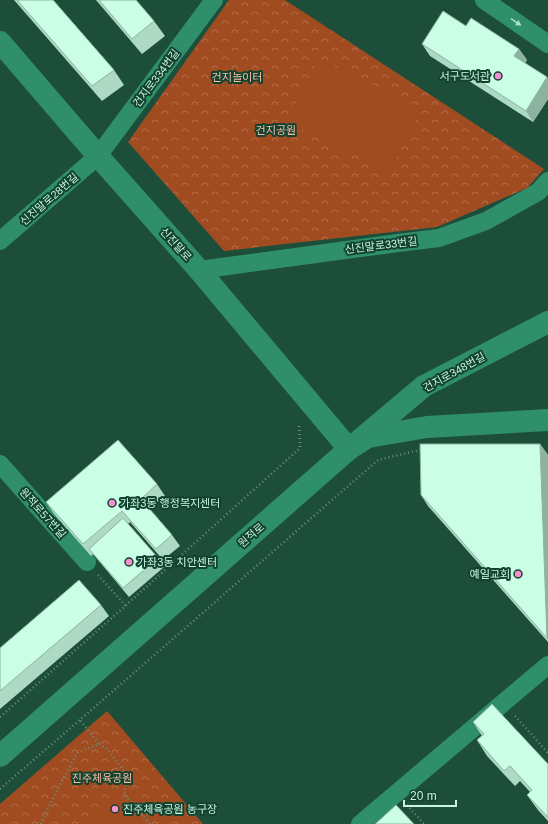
<svg xmlns="http://www.w3.org/2000/svg" width="548" height="824" viewBox="0 0 548 824" font-family="Arial,'Noto Sans KR',sans-serif">
  <style>
    .park { fill: url(#park-crowns) }
    .pitch { fill: #a14b21 }
    .lines { fill: none; stroke-linecap: round; stroke-linejoin: round }
    .path { stroke: #64927d; stroke-width: 2.5; stroke-dasharray: 1 3; stroke-linecap: butt }
    .street { stroke: #308f6b; stroke-width: 18 }
    .secondary { stroke: #308f6b; stroke-width: 22 }
    .wall { fill: #aedac5 }
    .shaded-wall { fill: #8db2a0 }
    .building { fill: #cafee5; stroke: #8db2a0 }
    .oneway { fill: #abe0c8 }
    .poi-dot { fill: #f790ce; stroke: #114330; stroke-width: 1.5 }
    .labels { text-anchor: middle; dominant-baseline: central; stroke-width: 4; stroke-linejoin: round; paint-order: stroke }
    .poi-label { font-size: 11px; fill: #caf4df; stroke: #114330; text-anchor: start }
    .park-label { font-size: 11px; fill: #f9bea5; stroke: #114330 }
    .street-label { font-size: 11px; fill: #caf4df; stroke: #114330 }
  </style>
  <defs>
    <pattern id="park-crowns" width="20" height="18" patternUnits="userSpaceOnUse"><rect width="20" height="18" fill="#a14b21"/><path d="M2 6a3 3 0 1 1 6 0M12 15a3 3 0 1 1 6 0" fill="none" stroke="#b16e4b"/></pattern>
  </defs>
  <rect width="100%" height="100%" fill="#1d4e3a"/>
  <!-- park -->
  <g class="park">
    <path d="M 229,0 L 285,0 L 544,169 L 527,188 L 437,227 L 224,251 L 128,142 Z"/>
    <path d="M 107,711 L 203,824 L 0,824 L 0,804 Z"/>
  </g>
  <!-- pitch -->
  <g class="pitch">
    <path d="M 318,58 L 421,109 L 389,172 L 287,122 Z"/>
    <path d="M 117,795 L 143,824 L 84,824 Z"/>
  </g>
  <g class="lines">
    <!-- path -->
    <g class="path">
      <path d="M 98,575 L 126,606"/>
      <path d="M 515,716 L 548,753"/>
      <path d="M 0,717 L 123,608 L 300,448 L 299,424"/>
      <path d="M 99,744 L 107,749 L 127,775 L 124,795 L 150,824"/>
      <path d="M 0,789 L 97,705 L 378,460 L 424,449"/>
      <path d="M 407,805 L 424,824"/>
      <path d="M 41,824 L 45,814 L 77,753 L 99,744 L 80,720"/>
    </g>
    <!-- street -->
    <g class="street">
      <path d="M 484,0 L 548,44"/>
      <path d="M 0,241 L 98,156 L 214,0"/>
      <path d="M 199,270 L 398,243 L 439,238 L 486,221 L 538,192 L 548,181"/>
      <path d="M 0,464 L 87,562"/>
      <path d="M 360,824 L 548,665"/>
    </g>
    <!-- secondary -->
    <g class="secondary">
      <path d="M 0,42 L 98,156 L 199,270 L 349,449 L 424,386 L 548,322"/>
      <path d="M 0,756 L 349,449 L 368,437 L 427,427 L 548,420"/>
    </g>
  </g>
  <!-- wall -->
  <g class="wall">
    <path d="M 14,0 L 53,0 L 114,70 L 124,85 L 102,101 Z"/>
    <path d="M 96,0 L 136,0 L 154,21 L 165,36 L 142,54 Z"/>
    <path d="M 466,26 L 519,49 L 527,60 L 525,63 L 547,77 L 548,79 L 548,99 L 533,122 L 430,56 L 422,44 Z"/>
    <path d="M 540,444 L 548,455 L 548,642 L 428,506 L 421,495 Z"/>
    <path d="M 157,484 L 165,496 L 150,509 L 172,535 L 180,546 L 163,560 L 130,522 L 128,524 L 158,558 L 164,567 L 129,597 L 93,554 L 91,556 L 54,514 L 46,502 Z"/>
    <path d="M 101,605 L 109,616 L 0,709 L 0,648 Z"/>
    <path d="M 473,722 L 548,764 L 548,821 L 538,810 L 527,795 L 530,792 L 520,781 L 515,786 L 487,756 L 477,740 L 482,736 Z"/>
  </g>
  <!-- shaded-wall -->
  <g class="shaded-wall">
    <path d="M 519,49 L 527,60 L 522,68 L 514,56 Z"/>
    <path d="M 547,77 L 548,79 L 548,99 L 533,122 L 526,111 Z"/>
    <path d="M 540,444 L 548,455 L 548,640 L 547,638 Z"/>
  </g>
  <!-- building -->
  <g class="building">
    <path d="M 17,0 L 53,0 L 114,70 L 92,86 Z"/>
    <path d="M 99,0 L 136,0 L 154,21 L 132,39 Z"/>
    <path d="M 443,11 L 466,26 L 471,18 L 519,49 L 514,56 L 547,77 L 526,111 L 422,44 Z"/>
    <path d="M 118,440 L 157,484 L 141,499 L 172,535 L 156,549 L 122,511 L 83,544 L 46,502 Z"/>
    <path d="M 420,444 L 540,444 L 547,638 L 421,495 Z"/>
    <path d="M 123,518 L 158,558 L 123,588 L 89,549 Z"/>
    <path d="M 79,580 L 101,605 L 0,691 L 0,648 Z"/>
    <path d="M 492,704 L 548,764 L 548,817 L 527,795 L 532,790 L 510,766 L 504,771 L 477,740 L 484,734 L 473,722 Z"/>
    <path d="M 396,805 L 414,824 L 375,824 Z"/>
  </g>
  <!-- one-way arrows -->
  <defs><path id="oneway-solid" d="M-6-.8H1V-3.2L6.5 0L1 3.2V.8H-6Z"/></defs>
  <use class="oneway" href="#oneway-solid" transform="translate(516 22) rotate(34)"/>
  <!-- markers -->
  <g class="poi-dot">
    <circle cx="498" cy="76" r="4"/>
    <circle cx="112" cy="503" r="4"/>
    <circle cx="129" cy="562" r="4"/>
    <circle cx="518" cy="574" r="4"/>
    <circle cx="115" cy="809" r="4"/>
  </g>
  <g class="labels">
    <!-- poi labels -->
    <g class="poi-label">
      <text x="490" y="76" text-anchor="end">서구도서관</text>
      <text x="120" y="503">가좌3동 행정복지센터</text>
      <text x="137" y="562">가좌3동 치안센터</text>
      <text x="510" y="574" text-anchor="end">예일교회</text>
      <text x="123" y="809">진주체육공원 농구장</text>
    </g>
    <!-- park labels -->
    <g class="park-label">
      <text x="237" y="77">건지놀이터</text>
      <text x="276" y="130">건지공원</text>
      <text x="102" y="778">진주체육공원</text>
    </g>
    <!-- street labels -->
    <g class="street-label">
      <text transform="translate(156 78) rotate(-53)">건지로334번길</text>
      <text transform="translate(49 199) rotate(-41)">신진말로28번길</text>
      <text transform="translate(176 244) rotate(48)">신진말로</text>
      <text transform="translate(381 245) rotate(-7)">신진말로33번길</text>
      <text transform="translate(454 372) rotate(-29)">건지로348번길</text>
      <text transform="translate(43 513) rotate(48)">원적로57번길</text>
      <text transform="translate(251 535) rotate(-41)">원적로</text>
    </g>
  </g>
  <!-- scale -->
  <path d="M404 800v6h52v-6" fill="none" stroke="#caf4df" stroke-width="2"/>
  <text x="410" y="800" font-size="12" fill="#caf4df" stroke="#114330" stroke-width="3" paint-order="stroke">20 m</text>
</svg>
